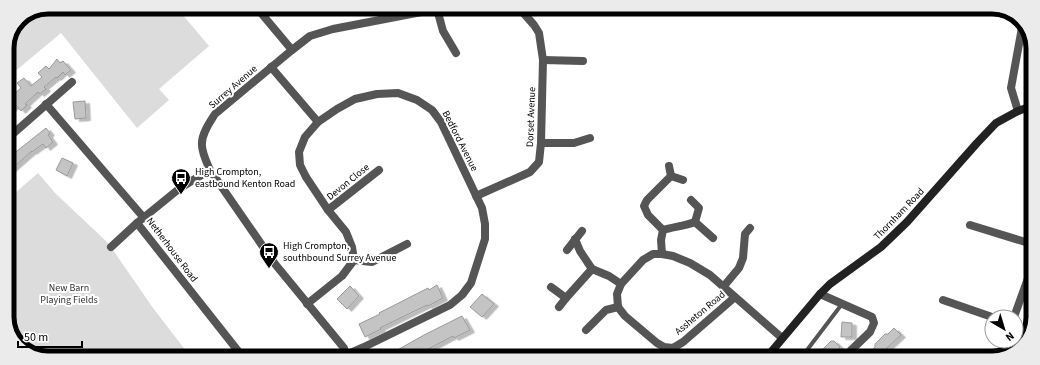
<svg xmlns="http://www.w3.org/2000/svg" width="1040" height="365" viewBox="0 0 1040 365" font-family="'Source Sans 3',sans-serif">
  <style>
    .green { fill: #dcdcdc }
    .building { fill: #c4c4c4; stroke: #999; filter: url(#shadow) }
    .lines { fill: none; stroke-linecap: round; stroke-linejoin: round }
    .lane { stroke: #555; stroke-width: 4 }
    .street { stroke: #555; stroke-width: 8 }
    .secondary { stroke: #222; stroke-width: 8 }
    .labels { text-anchor: middle; dominant-baseline: central; stroke-width: 4; stroke-linejoin: round; paint-order: stroke }
    .street-label { font-size: 10px; fill: #000; stroke: #fff }
    .poi-label { font-size: 10px; fill: #000; stroke: #fff; text-anchor: start }
    .park-label { font-size: 10px; fill: #333; stroke: #fff }
    .rim { fill: none; stroke: #000; stroke-width: 5 }
  </style>
  <defs>
    <filter id="shadow"><feDropShadow dx="4.5" dy="2.5" stdDeviation="0" flood-color="#0004"/></filter>
  </defs>
  <rect width="100%" height="100%" fill="#fff"/>
  <!-- green -->
  <g class="green">
    <path d="M 48,7 L 176,7 L 209,46 L 159,89 L 169,100 L 137,128 L 61,33 L 7,78 L 7,45 L 19,19 Z"/>
    <path d="M 38,173 L 55,193 L 107,242 L 115,253 L 153,308 L 190,356 L 35,356 L 16,342 L 7,320 L 7,200 Z"/>
  </g>
  <!-- building -->
  <g class="building">
    <path d="M 57,59 L 60,63 L 63,61 L 71,70 L 65,75 L 63,72 L 57,78 L 56,77 L 44,87 L 46,89 L 40,94 L 38,92 L 25,104 L 27,105 L 21,111 L 16,105 L 7,112 L 7,100 L 21,88 L 17,83 L 24,78 L 31,86 L 42,77 L 38,73 L 46,66 L 49,69 Z"/>
    <path d="M 85,101 L 86,118 L 75,119 L 73,102 Z"/>
    <path d="M 46,128 L 50,133 L 48,135 L 53,142 L 46,148 L 43,144 L 32,152 L 32,151 L 7,173 L 7,159 Z"/>
    <path d="M 62,158 L 73,163 L 67,176 L 56,170 Z"/>
    <path d="M 437,285 L 443,298 L 428,306 L 427,305 L 380,328 L 381,329 L 365,337 L 359,324 L 380,314 L 379,313 L 428,288 L 429,290 Z"/>
    <path d="M 350,286 L 359,296 L 347,309 L 337,299 Z"/>
    <path d="M 482,294 L 494,304 L 482,317 L 470,307 Z"/>
    <path d="M 462,316 L 470,330 L 454,338 L 453,336 L 413,357 L 385,357 L 424,335 Z"/>
    <path d="M 842,322 L 852,323 L 852,337 L 841,337 Z"/>
    <path d="M 894,328 L 901,335 L 876,358 L 864,358 L 875,347 L 875,344 L 885,334 L 888,334 Z"/>
    <path d="M 831,341 L 834,341 L 840,347 L 829,358 L 814,358 Z"/>
  </g>
  <g class="lines">
    <!-- lane -->
    <path class="lane" d="M 801,358 L 842,304"/>
    <!-- street -->
    <g class="street">
      <path d="M 256,7 L 292,50"/>
      <path d="M 437,9 L 443,31 L 456,53"/>
      <path d="M 543,60 L 583,61"/>
      <path d="M 271,67 L 318,122"/>
      <path d="M 46,104 L 144,218"/>
      <path d="M 1018,111 L 1011,88 L 1023,22"/>
      <path d="M 7,139 L 72,82"/>
      <path d="M 541,143 L 574,143 L 590,138"/>
      <path d="M 210,170 L 180,188 L 137,223 L 242,356"/>
      <path d="M 671,176 L 683,180"/>
      <path d="M 476,196 L 530,172 L 539,162 L 541,143 L 543,60 L 539,33 L 534,25 L 519,8"/>
      <path d="M 691,200 L 699,208 L 695,222"/>
      <path d="M 328,210 L 379,170"/>
      <path d="M 970,225 L 1032,244"/>
      <path d="M 663,230 C 673,227 685,226 695,222 L 713,238"/>
      <path d="M 575,239 L 580,251 L 592,269 L 609,276 L 621,284"/>
      <path d="M 111,247 L 137,223"/>
      <path d="M 567,250 L 582,231"/>
      <path d="M 662,254 L 661,240 L 663,230 L 648,215 L 644,206 L 647,200 L 671,176 L 669,166"/>
      <path d="M 354,260 L 372,262 L 407,244"/>
      <path d="M 724,286 L 739,268 L 743,258 L 745,234 L 750,228"/>
      <path d="M 551,287 L 566,298 L 559,307"/>
      <path d="M 820,294 L 872,317 L 874,323 L 870,332 L 843,358"/>
      <path d="M 735,297 L 683,342 L 673,348 L 664,347 L 657,343 L 625,316 L 618,307 L 617,294 L 621,284 L 643,260 L 653,254 L 662,254 L 673,256 L 690,263 L 710,275 L 782,338"/>
      <path d="M 566,298 L 592,269"/>
      <path d="M 943,300 L 992,317"/>
      <path d="M 307,304 L 342,276 L 354,260 L 352,247 L 346,232 L 328,210 L 306,177 L 300,165 L 299,152 L 305,137 L 318,122 L 337,109 L 355,99 L 377,94 L 398,93 L 417,100 L 432,110 L 441,122 L 482,208 L 485,224 L 485,239 L 471,283 L 462,295 L 450,305 L 364,347 L 346,355"/>
      <path d="M 1014,317 L 1031,270"/>
      <path d="M 586,330 L 606,310 L 618,307"/>
      <path d="M 999,356 L 1005,341"/>
      <path d="M 345,357 L 344,348 L 275,264 L 210,170 C 207,163 201,151 202,143 C 202,133 210,122 215,114 L 292,50 L 310,36 L 333,29 L 437,9 L 441,8"/>
    </g>
    <!-- secondary -->
    <path class="secondary" d="M 766,358 L 820,294 L 830,284 L 881,247 L 907,222 L 977,143 L 996,123 L 1018,111 L 1032,106"/>
  </g>
  <!-- icons -->
  <defs>
    <g id="bus-pin" transform="scale(1)"><path d="M0 17L-7.5 6A9.5 9.5 0 1 1 7.5 6Z" fill="#000" stroke="#fff"/><path d="M-5-6H5V4H4V6H2V4H-2V6H-4V4H-5ZM-3.5-4V0h7V-4ZM-3.5 1.2v1.5H-2V1.2ZM2 1.2v1.5H3.5V1.2Z" fill="#fff"/></g>
  </defs>
  <g fill-rule="evenodd">
    <use href="#bus-pin" x="181" y="178"/>
    <use href="#bus-pin" x="269" y="252"/>
  </g>
  <g class="labels">
    <!-- street labels -->
    <g class="street-label">
      <text transform="translate(233 87) rotate(-41)">Surrey Avenue</text>
      <text transform="translate(531 117) rotate(-88)">Dorset Avenue</text>
      <text transform="translate(460 141) rotate(63)">Bedford Avenue</text>
      <text transform="translate(348 182) rotate(-39)">Devon Close</text>
      <text transform="translate(899 214) rotate(-46)">Thornham Road</text>
      <text transform="translate(172 250) rotate(53)">Netherhouse Road</text>
      <text transform="translate(700 313) rotate(-40)">Assheton Road</text>
    </g>
    <!-- poi labels -->
    <g class="poi-label">
      <text x="195" y="172">High Crompton,<tspan x="195" dy="12">eastbound Kenton Road</tspan></text>
      <text x="283" y="246">High Crompton,<tspan x="283" dy="12">southbound Surrey Avenue</tspan></text>
    </g>
    <!-- park labels -->
    <g class="park-label">
      <text x="69" y="288">New Barn<tspan x="69" dy="12">Playing Fields</tspan></text>
    </g>
  </g>
  <!-- crop -->
  <path d="M0 0H1040V365H0ZM48 14H992A34 34 0 0 1 1026 48V317A34 34 0 0 1 992 351H48A34 34 0 0 1 14 317V48A34 34 0 0 1 48 14Z" fill="#ebebeb" fill-rule="evenodd"/>
  <path class="rim" d="M48 14H992A34 34 0 0 1 1026 48V317A34 34 0 0 1 992 351H48A34 34 0 0 1 14 317V48A34 34 0 0 1 48 14Z"/>
  <!-- north arrow -->
  <g transform="translate(1004 329) rotate(142)"><circle r="19" fill="#ffffff" stroke="#999999"/>
  <path d="M0-3L7 15L0 10L-7 15Z" fill="#000000"/>
  <text y="-6" font-size="11" font-weight="bold" text-anchor="middle" fill="#000000">N</text>
  </g>
  <!-- scale -->
  <path d="M18 341v6h64v-6" fill="none" stroke="#000000" stroke-width="2"/>
  <text x="24" y="341" font-size="12" fill="#000000" stroke="#ffffff" stroke-width="3" paint-order="stroke">50 m</text>
</svg>
